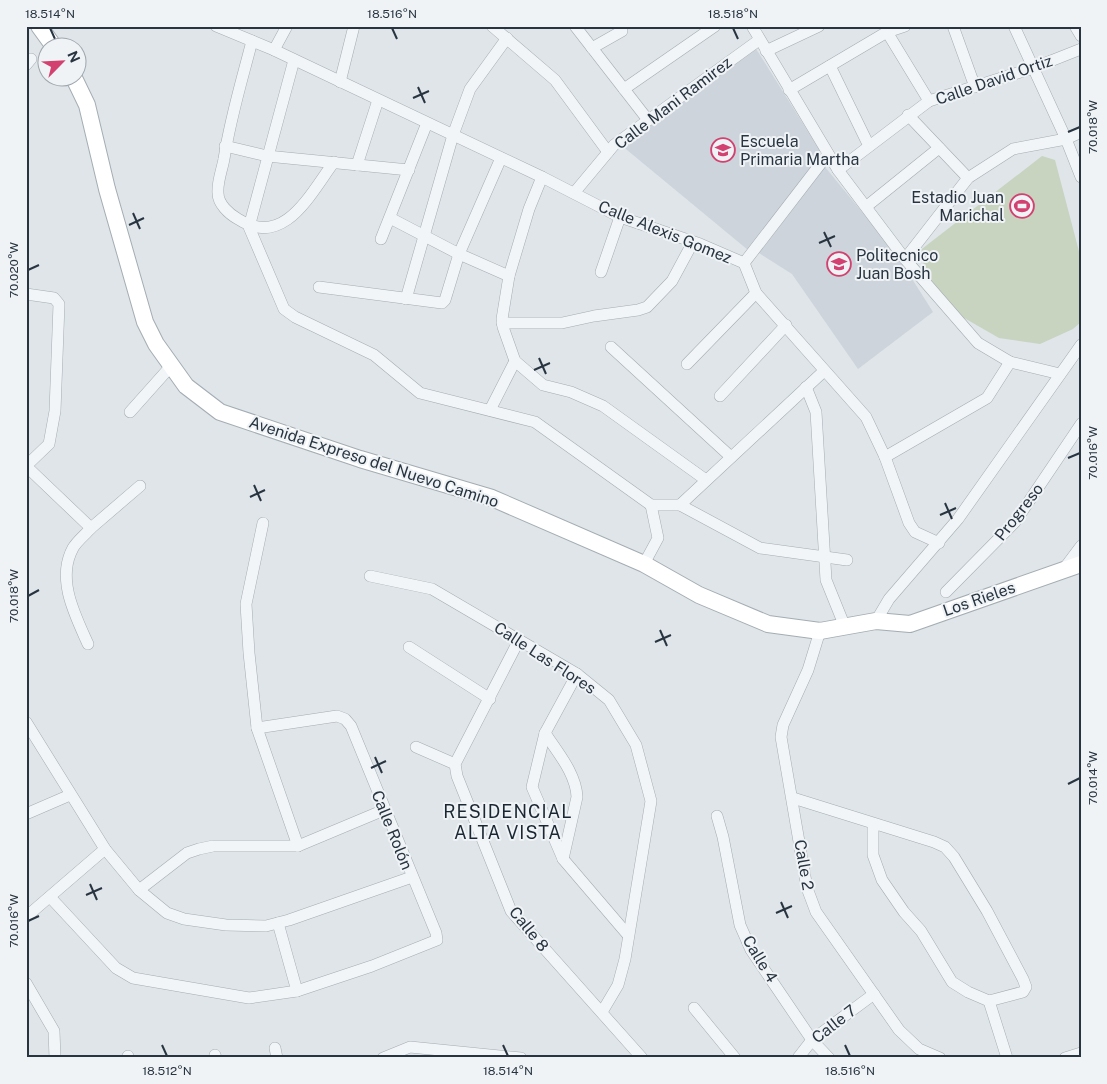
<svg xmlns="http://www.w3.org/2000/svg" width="1107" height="1084" viewBox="0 0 1107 1084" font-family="'Public Sans',sans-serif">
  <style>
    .built { fill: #cdd4db }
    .green { fill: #c8d3c0 }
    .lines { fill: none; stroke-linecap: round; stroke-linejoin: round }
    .street-casing { stroke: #a4adb3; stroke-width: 12 }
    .secondary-casing { stroke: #a4adb3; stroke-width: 18 }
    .street { stroke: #f2f5f7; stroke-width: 11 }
    .secondary { stroke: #fff; stroke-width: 16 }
    .ticks { fill: none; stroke: #283541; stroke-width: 2 }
    .labels { text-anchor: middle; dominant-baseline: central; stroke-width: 4; stroke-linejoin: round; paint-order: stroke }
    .street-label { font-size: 16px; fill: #283541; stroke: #eff3f6 }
    .poi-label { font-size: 16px; fill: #283541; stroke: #eff3f6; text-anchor: start }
    .neighbourhood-label { font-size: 18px; letter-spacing: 1px; fill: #1a2631; stroke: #eff3f6 }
    .neatline { fill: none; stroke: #283541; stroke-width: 2 }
    .ticks-label { font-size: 12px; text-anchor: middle; fill: #283541 }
  </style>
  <rect width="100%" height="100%" fill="#dfe5e9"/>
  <!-- built -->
  <g class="built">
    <path d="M 753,44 L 822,154 L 748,250 L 621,145 Z"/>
    <path d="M 825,167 L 895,252 L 933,312 L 858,369 L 792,274 L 759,253 Z"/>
  </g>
  <!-- green -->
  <path class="green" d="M 1042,156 L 1055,160 L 1081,259 L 1081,322 L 1073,329 L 1040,344 L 999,338 L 959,315 L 932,281 L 918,252 Z"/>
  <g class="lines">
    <!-- street casing -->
    <g class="street-casing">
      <g id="street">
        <path d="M 216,26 L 274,50 L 542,177 L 620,217 L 700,244 L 744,263 L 756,293 L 866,417 L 885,457 L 909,523 L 915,532 L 939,543"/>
        <path d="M 492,26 L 555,80 L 608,152"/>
        <path d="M 575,26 L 648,120"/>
        <path d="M 752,26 L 838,170 L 905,259 L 978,343 L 1010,362 L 1060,374"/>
        <path d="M 953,26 L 975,87"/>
        <path d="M 1014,26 L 1066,139 L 1081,177"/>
        <path d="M 1075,26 L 1081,36"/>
        <path d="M 887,32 L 929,101"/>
        <path d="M 252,41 C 242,80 230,119 224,159 C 222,170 217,182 218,193 C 218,204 229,214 238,219 C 284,249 310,194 334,162"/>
        <path d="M 592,48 L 622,31"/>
        <path d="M 274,50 L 287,26"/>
        <path d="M 766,51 L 819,26"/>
        <path d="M 294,60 L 249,227 L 284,309 L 295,317 L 374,355 L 420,393 L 535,422 L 651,505 L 680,505 L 760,548 L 847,560"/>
        <path d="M 26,65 L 31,59"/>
        <path d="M 830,66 L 869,146"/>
        <path d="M 340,82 L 354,26"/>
        <path d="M 624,89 L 715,26"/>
        <path d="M 789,90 L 887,32 L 905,26"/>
        <path d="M 908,115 L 968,178"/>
        <path d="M 225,146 L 267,156 L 409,170"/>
        <path d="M 357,165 L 378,100"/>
        <path d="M 838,170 L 929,101 L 1033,68 L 1081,49"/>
        <path d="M 542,177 L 529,209 L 509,276 L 502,319 L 503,327 L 515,361 L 543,385 L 571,392 L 603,406 L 706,480"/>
        <path d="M 574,193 L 614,145 L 759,40"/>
        <path d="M 867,206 L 939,148"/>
        <path d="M 390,218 L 459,254 L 509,276"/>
        <path d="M 381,239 L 427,123"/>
        <path d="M 905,259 L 968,178 L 1013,149 L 1066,139 L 1081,132"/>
        <path d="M 744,263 L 828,154"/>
        <path d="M 601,272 L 620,217"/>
        <path d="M 319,287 L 442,303 L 445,300 L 459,254 L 501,158"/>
        <path d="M 26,294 L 54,298 L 59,304 L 55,411 L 49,444 L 26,466 L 91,528 L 140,486"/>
        <path d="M 406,299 L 453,135 L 470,89 L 507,38"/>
        <path d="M 502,323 L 562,323 L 594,316 L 638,310 L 647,307 L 672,281 L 693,242"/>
        <path d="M 611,347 L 731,457"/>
        <path d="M 687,364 L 756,293"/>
        <path d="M 806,387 L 816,412 L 826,580 L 845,627"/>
        <path d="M 720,396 L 786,325"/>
        <path d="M 490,410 L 515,361"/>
        <path d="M 130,412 L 171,366"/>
        <path d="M 885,457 L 987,398 L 1010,362"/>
        <path d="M 680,505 L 824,371"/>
        <path d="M 263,523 L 246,604 L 249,653 L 257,728 L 298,846"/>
        <path d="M 644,564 L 658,538 L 651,505"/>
        <path d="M 1063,570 L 1081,546"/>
        <path d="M 370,576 L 432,589 L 577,674 L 609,700 L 636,745 L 651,801 L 625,959 L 618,985 L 602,1012"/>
        <path d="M 946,592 L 1015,522 L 1081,424"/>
        <path d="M 876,621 L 889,599 L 958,519 L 1081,345"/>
        <path d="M 820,631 L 808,670 L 783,725 L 781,737 L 807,888 L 816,912 L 899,1030 L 919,1049 L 940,1058"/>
        <path d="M 519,640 L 455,764 L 457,776 L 511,911 L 642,1058"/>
        <path d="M 88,644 C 75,615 56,579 73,548 C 77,541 86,534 91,528"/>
        <path d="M 409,647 L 490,699"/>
        <path d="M 577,674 L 545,733 L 532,787 L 563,859 L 628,935"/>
        <path d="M 26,722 L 105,849 L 139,890 L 167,913 L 184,919 L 226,925 L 266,926 L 289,920 L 412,877"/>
        <path d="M 545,733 C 557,752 576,773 577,797 L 563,859"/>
        <path d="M 416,747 L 455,764"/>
        <path d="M 793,798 L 934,842 L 945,847 L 954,857 L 987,911 L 1023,979 L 1026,987 L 1023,992 L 989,1001 L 968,992 L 952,982 L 921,931 L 904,912 L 882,880 L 873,855 L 873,824"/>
        <path d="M 26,814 L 70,795"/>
        <path d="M 717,816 L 723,837 L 740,925 L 751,950 L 812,1040 L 829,1058"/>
        <path d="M 139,890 L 187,853 L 199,849 L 213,846 L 298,846 L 384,810"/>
        <path d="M 50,897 L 116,968 L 133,978 L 249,998 L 297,991 L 372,966 L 437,940 L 436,933 L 351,726 L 345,719 L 337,716 L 257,728"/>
        <path d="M 26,917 L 105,849"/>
        <path d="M 278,923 L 297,991"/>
        <path d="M 26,983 L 54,1031 L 55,1058"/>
        <path d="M 989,1001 L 1007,1058"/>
        <path d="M 694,1008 L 735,1058"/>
        <path d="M 275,1048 L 277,1058"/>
        <path d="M 215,1055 L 216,1058"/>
        <path d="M 127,1058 L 128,1056"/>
        <path d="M 383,1058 L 410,1047 L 521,1058"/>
        <path d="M 798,1058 L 812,1040 L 874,994"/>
        <path d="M 1065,1058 L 1081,1053"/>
      </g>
    </g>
    <!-- secondary casing -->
    <g class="secondary-casing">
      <g id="secondary">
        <path d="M 39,26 L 55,48"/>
        <path d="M 74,78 L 87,105 L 107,189 L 145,322 L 156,344 L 186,386 L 220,412 L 360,459 L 492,498 L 644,564 L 699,595 L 768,624 L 820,631 L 876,621 L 910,624 L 1081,564"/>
      </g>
    </g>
    <!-- street -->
    <use href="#street" class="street"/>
    <!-- secondary -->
    <use href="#secondary" class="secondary"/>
  </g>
  <!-- ticks -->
  <path class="ticks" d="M 50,28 L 55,39M 392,28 L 397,39M 733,28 L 738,39M 418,87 L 425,103M 413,98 L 429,91M 1068,132 L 1080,127M 133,213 L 140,229M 129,225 L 144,218M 824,232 L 831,247M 819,243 L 835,236M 28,270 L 39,265M 539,358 L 546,374M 534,370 L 550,363M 1068,458 L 1080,453M 254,485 L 261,501M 250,497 L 265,490M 945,503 L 952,519M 940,515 L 956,508M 28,596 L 39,590M 660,630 L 667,646M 655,642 L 671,635M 375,757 L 382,773M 371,768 L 386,761M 1068,784 L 1080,778M 90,884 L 97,900M 86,895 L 102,888M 781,902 L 788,918M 776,913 L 792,906M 28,921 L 39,916M 162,1045 L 167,1056M 503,1045 L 508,1056M 845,1045 L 850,1056"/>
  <!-- icons -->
  <defs>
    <g id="school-ring" transform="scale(1.25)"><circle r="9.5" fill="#eff3f6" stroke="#d2416f" stroke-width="1.5"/><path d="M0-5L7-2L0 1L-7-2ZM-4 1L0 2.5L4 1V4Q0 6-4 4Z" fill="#d2416f"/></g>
    <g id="stadium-ring" transform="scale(1.25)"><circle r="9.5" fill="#eff3f6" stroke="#d2416f" stroke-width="1.5"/><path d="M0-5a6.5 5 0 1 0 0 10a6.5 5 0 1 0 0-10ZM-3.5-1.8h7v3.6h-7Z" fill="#d2416f"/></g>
  </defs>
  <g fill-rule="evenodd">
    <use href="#school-ring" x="723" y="150"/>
    <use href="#stadium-ring" x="1022" y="206"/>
    <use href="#school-ring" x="839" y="264"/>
  </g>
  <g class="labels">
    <!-- street labels -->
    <g class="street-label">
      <text transform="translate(994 80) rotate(-19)">Calle David Ortiz</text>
      <text transform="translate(673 103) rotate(-37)">Calle Mani Ramirez</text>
      <text transform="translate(665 232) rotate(22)">Calle Alexis Gomez</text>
      <text transform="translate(374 462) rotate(18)">Avenida Expreso del Nuevo Camino</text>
      <text transform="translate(1019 512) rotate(-52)">Progreso</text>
      <text transform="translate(979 599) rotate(-19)">Los Rieles</text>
      <text transform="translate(545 658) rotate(33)">Calle Las Flores</text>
      <text transform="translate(392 830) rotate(68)">Calle Rolón</text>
      <text transform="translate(804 865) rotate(80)">Calle 2</text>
      <text transform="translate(529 929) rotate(51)">Calle 8</text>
      <text transform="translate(760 959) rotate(59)">Calle 4</text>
      <text transform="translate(834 1024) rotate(-38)">Calle 7</text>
    </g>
    <!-- poi labels -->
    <g class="poi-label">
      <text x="740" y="141">Escuela<tspan x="740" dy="18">Primaria Martha</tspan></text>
      <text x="1004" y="197" text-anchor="end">Estadio Juan<tspan x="1004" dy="18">Marichal</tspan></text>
      <text x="856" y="255">Politecnico<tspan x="856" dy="18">Juan Bosh</tspan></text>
    </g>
    <!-- neighbourhood labels -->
    <g class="neighbourhood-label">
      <text x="508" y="811">RESIDENCIAL<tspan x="508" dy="21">ALTA VISTA</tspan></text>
    </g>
  </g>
  <!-- border -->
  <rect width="1107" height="1084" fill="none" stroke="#eff3f6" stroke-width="55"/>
  <!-- north arrow -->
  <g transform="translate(62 62) rotate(66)"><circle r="24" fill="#eff3f6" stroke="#9fa7ae"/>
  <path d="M0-4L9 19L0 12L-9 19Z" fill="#d2416f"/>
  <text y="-8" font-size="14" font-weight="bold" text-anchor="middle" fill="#283541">N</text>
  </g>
  <rect x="28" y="28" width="1052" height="1028" class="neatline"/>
  <g class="ticks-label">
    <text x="50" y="18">18.514°N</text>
    <text x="392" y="18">18.516°N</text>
    <text x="733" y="18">18.518°N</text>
    <text transform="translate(1093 127) rotate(-90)" y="4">70.018°W</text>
    <text transform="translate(14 270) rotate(-90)" y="4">70.020°W</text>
    <text transform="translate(1093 453) rotate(-90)" y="4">70.016°W</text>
    <text transform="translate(14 596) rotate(-90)" y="4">70.018°W</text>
    <text transform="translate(1093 778) rotate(-90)" y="4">70.014°W</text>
    <text transform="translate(14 921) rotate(-90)" y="4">70.016°W</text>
    <text x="167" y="1075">18.512°N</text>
    <text x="508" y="1075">18.514°N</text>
    <text x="850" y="1075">18.516°N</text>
  </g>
</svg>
